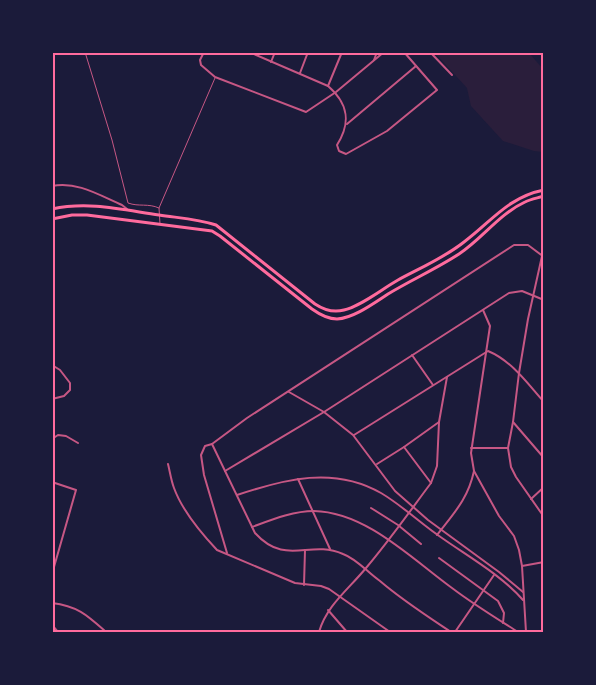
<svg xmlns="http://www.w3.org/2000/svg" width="596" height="685" viewBox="0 0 596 685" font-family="'PT Sans',sans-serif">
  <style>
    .green { fill: #2a1e3b }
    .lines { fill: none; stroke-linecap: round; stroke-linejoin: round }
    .service { stroke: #c65784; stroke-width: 1 }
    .minor { stroke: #c65784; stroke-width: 2 }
    .primary { stroke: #ff6b9d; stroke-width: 3 }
    .neatline { fill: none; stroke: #ff6b9d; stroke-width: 2 }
  </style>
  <rect width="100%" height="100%" fill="#1b1b3a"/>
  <!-- green -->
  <path class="green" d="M 435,53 L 529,53 L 543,69 L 543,152 L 534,151 L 503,141 L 471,106 L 467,88 Z"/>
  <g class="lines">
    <!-- service -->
    <g class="service">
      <path d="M 85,52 L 112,140 L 128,203 C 139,207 148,203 159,208"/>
      <path d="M 160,224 L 159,208 L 215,78"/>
    </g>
    <!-- minor -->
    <g class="minor">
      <path d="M 204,52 L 200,60 L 201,65 L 215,77 L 306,112 L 336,92 L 384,52"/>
      <path d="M 249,52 L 328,86 C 349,104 351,123 337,145 L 339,151 L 346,154 L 387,131 L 437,90 L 404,52"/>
      <path d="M 430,52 L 452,75"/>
      <path d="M 374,60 L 377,52"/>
      <path d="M 271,62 L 275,52"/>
      <path d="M 300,73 L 308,52"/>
      <path d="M 328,86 L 342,52"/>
      <path d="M 347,124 L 416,66"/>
      <path d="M 52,186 C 77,181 99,195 122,205 L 127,209"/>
      <path d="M 542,256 L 528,319 L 519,373 L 513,422 L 508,448 L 511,467 L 516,477 L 544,517"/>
      <path d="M 483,310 L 490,326 L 471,453 L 474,471 L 499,516 L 514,536 L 519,550 L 522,566 L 526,632"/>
      <path d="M 412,355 L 433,385"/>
      <path d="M 52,365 L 60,370 L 70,383 L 70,390 L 64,396 L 52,399"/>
      <path d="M 289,392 L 324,412 L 353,435 L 395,491 L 428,520 L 499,572 L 523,592"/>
      <path d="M 513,422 L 544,458"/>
      <path d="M 354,435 L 488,351 C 512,361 527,383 544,402"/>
      <path d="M 52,439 L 58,435 L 66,436 L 78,443"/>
      <path d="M 212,444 L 255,533 C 286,567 309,539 343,554 C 357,559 368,573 380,581 C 402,600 427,616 451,632"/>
      <path d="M 404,447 L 431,483"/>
      <path d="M 471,448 L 508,448"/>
      <path d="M 168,464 C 170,472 171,480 174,488 C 182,510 201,533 217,550 L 295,583 L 321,586 L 329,589 L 390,632"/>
      <path d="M 377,464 L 404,447 L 439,422"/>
      <path d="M 225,471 L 324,412 L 509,293 L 522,291 L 544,300"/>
      <path d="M 298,479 L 330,549"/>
      <path d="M 52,482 L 76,490 L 52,574"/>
      <path d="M 237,495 C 285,479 334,466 381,493 C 403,506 421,524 442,538 C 469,557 501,575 523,600"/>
      <path d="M 531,499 L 544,487"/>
      <path d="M 371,508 L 398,525 L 421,544"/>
      <path d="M 252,527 C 271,520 293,511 314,511 C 366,512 412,559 452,588 C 473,604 496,618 518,632"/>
      <path d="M 437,535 C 454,513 468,499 474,471"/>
      <path d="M 227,553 L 204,475 L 201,455 L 205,446 L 212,444 L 247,418 L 514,245 L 528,245 L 544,257"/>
      <path d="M 439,558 L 498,601 L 504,613 L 503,623"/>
      <path d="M 522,566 L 544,562"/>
      <path d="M 304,585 L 305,550"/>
      <path d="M 52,603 C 78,606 88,616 106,632"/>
      <path d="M 328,610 L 347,632"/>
      <path d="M 52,625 L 58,632"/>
      <path d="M 319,632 C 327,605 348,590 366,568 C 389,541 410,511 431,483 L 437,466 L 439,422 L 447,377"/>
      <path d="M 455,632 L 494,575"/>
    </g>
    <!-- primary -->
    <g class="primary">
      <path d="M 52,209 C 89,201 124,210 159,215 C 179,218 198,219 216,225 L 315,304 C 324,310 333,313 344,310 C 361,306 382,289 398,280 C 420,268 444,258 464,242 C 491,222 508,197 544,190"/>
      <path d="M 52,219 L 72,215 L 87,215 L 212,231 L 220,236 L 312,309 C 319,314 327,319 337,319 C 354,318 374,303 388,294 C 411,280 436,269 459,254 C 482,239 499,214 525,202 C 531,199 538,198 544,196"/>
    </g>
  </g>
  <!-- border -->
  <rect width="596" height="685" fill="none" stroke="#1b1b3a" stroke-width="108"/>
  <rect x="54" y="54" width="488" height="577" class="neatline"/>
</svg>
